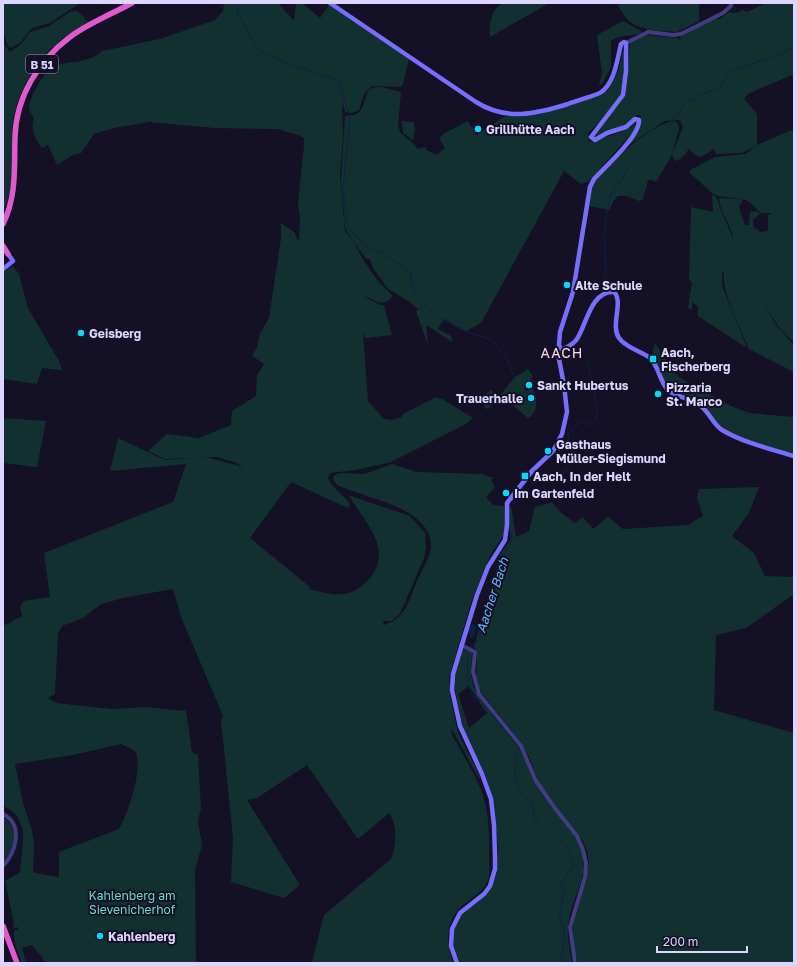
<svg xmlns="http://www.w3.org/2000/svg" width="797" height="966" viewBox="0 0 797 966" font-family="'Golos Text',sans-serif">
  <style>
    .green { fill: #133030; fill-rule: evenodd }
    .water { fill: #0d2148 }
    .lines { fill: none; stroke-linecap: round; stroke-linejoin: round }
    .stream { stroke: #0d2148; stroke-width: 1 }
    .tertiary { stroke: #413c84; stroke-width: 4 }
    .secondary { stroke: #776ffc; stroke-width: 4.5 }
    .trunk { stroke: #e05ace; stroke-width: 5.5 }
    .poi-dot { fill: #06dafa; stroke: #141026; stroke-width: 1.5 }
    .labels { text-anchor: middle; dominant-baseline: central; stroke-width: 4; stroke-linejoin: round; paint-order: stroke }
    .shield { fill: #141026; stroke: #a09bbd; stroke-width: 1 }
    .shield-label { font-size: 11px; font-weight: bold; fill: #dcd6fe }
    .poi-label { font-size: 12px; font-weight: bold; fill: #dcd6fe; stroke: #141026; text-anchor: start }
    .park-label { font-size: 12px; fill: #63dec2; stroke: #141026 }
    .water-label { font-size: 13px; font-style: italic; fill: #66b2fc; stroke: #141026 }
    .quarter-label { font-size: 14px; letter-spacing: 1px; fill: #fed8ef; stroke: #141026 }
  </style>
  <rect width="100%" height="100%" fill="#141026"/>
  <!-- green -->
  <g class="green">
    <path d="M 3,3 L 80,3 L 50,23 L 32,28 L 20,43 L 11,48 C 2,43 3,14 3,3 Z"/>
    <path d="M 224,3 L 278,3 L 294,21 L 296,3 L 302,3 L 320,18 L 329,5 L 409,59 L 403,84 L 401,87 L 372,86 L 364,94 L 359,110 L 352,113 L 345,112 L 342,101 L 343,137 L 340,175 L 345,231 L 354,242 L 362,258 L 378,281 L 393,296 L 388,301 L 380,303 L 359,294 L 380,305 L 384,305 L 392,335 L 365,338 L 363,333 L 368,401 L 384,419 L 392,420 L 402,417 L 403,414 L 436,397 L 444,400 L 473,418 L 466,424 L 391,462 L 356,470 L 330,473 L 328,478 C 333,490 343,493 350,504 L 348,508 L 291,482 L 250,538 L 310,587 L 308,589 C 319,591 332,596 344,594 C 369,589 386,563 376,540 C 370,524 357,509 348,495 L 410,516 L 425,533 L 426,548 L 424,558 L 400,614 L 391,621 L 383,621 L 384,625 C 407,617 408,602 417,581 C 421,571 432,555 431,544 C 428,506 366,499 337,485 L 333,479 L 335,475 L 340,473 L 364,474 L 392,464 L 417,472 L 482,474 L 493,478 L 491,480 L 495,487 L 486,497 L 493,505 L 504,506 L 505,527 L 503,536 L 491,554 L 472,600 L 449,677 L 450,695 L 458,733 L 480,776 L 479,779 L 451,728 L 452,735 C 461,751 471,767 478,783 C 489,805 490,834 489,858 C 489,866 491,874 487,882 C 482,893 469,899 461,907 C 446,921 445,943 453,961 L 452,963 L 312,963 L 324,915 L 391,859 C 396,846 398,825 389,813 L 358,839 L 307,765 L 257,798 L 247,800 L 300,885 L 284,898 L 231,882 L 233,838 L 221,720 L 223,716 L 181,617 L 173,589 L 123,598 L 101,604 L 83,618 L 62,626 L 58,633 L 55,694 L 48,698 L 56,703 L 111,709 L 145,707 L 186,711 L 192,752 L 198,755 L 201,808 L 198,821 L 202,845 L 195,870 L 196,963 L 45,963 L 41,956 L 32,945 L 22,948 L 26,963 L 22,963 C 19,954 11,938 15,929 L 19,931 L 17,927 L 13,928 L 14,923 L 5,881 L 20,872 L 23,840 L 23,830 L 17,816 L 9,809 L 3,806 L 3,626 L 22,616 L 20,607 L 23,601 L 50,597 L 44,553 L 173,502 L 186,464 L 110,471 L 118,438 L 165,460 L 206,457 L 243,467 L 234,462 L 217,457 L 165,459 L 148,451 L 167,434 L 199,438 L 231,425 L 232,411 L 256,396 L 257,375 L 264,364 L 252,356 L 257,347 L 260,333 L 269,318 L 281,238 L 281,223 L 294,232 L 299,242 L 300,217 L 298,204 L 304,146 L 304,138 C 296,133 287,133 278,129 L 214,128 L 150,122 L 114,128 L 94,134 L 81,153 L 73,155 L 57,165 L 48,145 L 42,148 C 35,138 30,130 34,118 C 32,115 29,111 29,107 C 29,98 46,68 55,66 C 72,60 88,64 102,51 L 160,39 L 215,20 L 223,11 ZM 121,744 L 135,751 C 144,768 128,813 119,829 L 59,852 L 59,877 L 35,873 L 33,871 L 34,845 L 32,830 L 23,803 L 15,764 L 73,755 Z"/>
    <path d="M 503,3 L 549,3 L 490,37 C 489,24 491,9 503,3 Z"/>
    <path d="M 617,3 L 699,3 L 699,21 L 677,32 L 646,30 L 647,28 C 630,27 624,16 617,3 Z"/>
    <path d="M 766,3 L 794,3 L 794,74 L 748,94 L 744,99 L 757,114 L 757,145 L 794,129 L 794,343 L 778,326 L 764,304 L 776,325 L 794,345 L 794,372 L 749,349 C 741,330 721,291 724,272 L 722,272 L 722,286 L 747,348 L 698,316 L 698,306 L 692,302 L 692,309 L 695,311 L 688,308 L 692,283 L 689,279 L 691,207 L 713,212 L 712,194 L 717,198 C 720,212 728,223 732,237 L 733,236 C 729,222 720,212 719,198 L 743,199 L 739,207 L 745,225 L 749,225 L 750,212 L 757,211 L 760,214 L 753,220 L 754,227 L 760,232 L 768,231 L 768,215 L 772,213 L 761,213 L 751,203 L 744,199 L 717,196 L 712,193 L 690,173 L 690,170 L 715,157 L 745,154 L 756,146 L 742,153 L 716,154 L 714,149 L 701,157 L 695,155 L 689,149 L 681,159 L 675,161 L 672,155 L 656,182 L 652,180 L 648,180 L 643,199 L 639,201 L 627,196 L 618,196 L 612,203 L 610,210 L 588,206 C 589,200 589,191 592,185 C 601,167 655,122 674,121 L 678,124 L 679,128 L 672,155 L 683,127 L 680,120 L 665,121 L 630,144 L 641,122 L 641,115 L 637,115 L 622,127 L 595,138 L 593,136 L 625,96 L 630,43 L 646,35 L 678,38 L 680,40 L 681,36 L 714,18 L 720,19 L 729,12 L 736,13 L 743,10 L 747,12 Z"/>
    <path d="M 77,11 L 83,16 L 86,21 L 88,20 L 89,22 C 78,29 66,35 56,44 C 32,64 12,102 12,134 C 12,161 16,187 3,212 L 3,33 L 5,45 L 10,52 L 21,44 L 30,32 L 49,26 L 70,12 Z"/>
    <path d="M 623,21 L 643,32 C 632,38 621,33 611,41 L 611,67 L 602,84 L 599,85 L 602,74 L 597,35 Z"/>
    <path d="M 622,52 L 625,53 L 622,94 L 606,116 L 588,133 L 589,141 L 595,142 C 607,134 627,134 636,122 L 634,131 L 588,182 L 581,184 L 564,171 L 481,323 L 466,331 L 444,319 L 438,329 L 451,336 L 452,342 L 426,325 L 428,345 L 416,311 L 418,309 L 410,302 L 388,289 L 373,268 L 370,259 L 366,259 L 347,232 L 345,226 L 341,179 L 345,116 C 350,115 354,115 358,113 C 368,106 362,87 378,87 C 385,87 394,91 401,92 L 398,125 L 400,132 L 416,146 L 417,149 L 426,147 L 426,150 L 437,155 L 445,148 L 439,138 L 445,133 L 468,121 L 476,135 L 507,115 L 537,115 L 602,95 C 614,87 621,66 622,52 Z"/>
    <path d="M 402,121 L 414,122 L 415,131 L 413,140 L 403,133 Z"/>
    <path d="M 13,266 L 19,274 L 28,308 L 59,361 L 62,370 L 42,368 L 37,384 L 3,379 L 3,272 Z"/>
    <path d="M 655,343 L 673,371 L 680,378 L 731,406 L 749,413 L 794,417 L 794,454 L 748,440 L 725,430 L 718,424 L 700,403 L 667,387 L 654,359 L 653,349 Z"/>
    <path d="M 528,369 L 533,377 L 523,386 L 526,391 L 533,389 C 537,398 539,412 528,418 L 500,395 L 515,377 Z"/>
    <path d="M 491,390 L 501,399 L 487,409 L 484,407 L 487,393 Z"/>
    <path d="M 3,418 L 46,421 L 37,467 L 3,463 Z"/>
    <path d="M 759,487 L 749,513 L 732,536 L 754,553 L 765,576 L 794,577 L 794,594 L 746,628 L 716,635 L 714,710 L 794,733 L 794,963 L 578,963 L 575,953 L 572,922 L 583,888 L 589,862 L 587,851 L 581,838 L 557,809 L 539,783 L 530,759 L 522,744 L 481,692 L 476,682 L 477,651 L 474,647 L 501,553 L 511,539 L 507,506 L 511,506 L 516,537 L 529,531 L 535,507 L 552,502 L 560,512 L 575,523 L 583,517 L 593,529 L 608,517 L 623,529 L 688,525 L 703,516 L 697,498 L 699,489 Z"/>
    <path d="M 462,649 L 472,652 L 471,675 L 474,688 L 481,700 L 519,748 L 543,796 L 577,839 C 595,873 571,894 568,926 C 567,937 570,952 572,963 L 460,963 L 453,945 L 454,930 L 460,917 L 492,885 L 497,873 L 498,848 L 494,805 L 485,775 L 464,732 L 457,702 L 454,680 ZM 469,686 L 487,713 L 469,728 L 458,694 Z"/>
    <path d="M 3,817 C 22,830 13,849 3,864 Z"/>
  </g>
  <!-- water -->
  <path class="water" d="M 473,623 L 476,627 L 474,636 L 470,638 L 468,630 Z"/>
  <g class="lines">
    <!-- stream -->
    <g class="stream">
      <path d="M 238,3 L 237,12 L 259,51 L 286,63 L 338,80 L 350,118 L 343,189 L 348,227 L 365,245 L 387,256 L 410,272 L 413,291 L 425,304 L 441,319 L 467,332 L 490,339 L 507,358 L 514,377"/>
      <path d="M 593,297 L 606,275 L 604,233 L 610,196 L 630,167 L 671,124 L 686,102 L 722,86 L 728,73 L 794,48"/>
      <path d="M 509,507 L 522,498 L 533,483 L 563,473 L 572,464 L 568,435 L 574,427 L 582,422 L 588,425 L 596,419 L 597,406 L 587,359"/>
      <path d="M 471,648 L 479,638 L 498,568 L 512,539 L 509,526"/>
      <path d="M 470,651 L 468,653 C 467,682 465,690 486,711"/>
      <path d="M 492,715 L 520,749 L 516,756 L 515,772 L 518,789 L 531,802 L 535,818 L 540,825 L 556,837 L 569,850 L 572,857 L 573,866 L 561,883 L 564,893 L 560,912 L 560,920 L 563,926 L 565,939 L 560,963"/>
    </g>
    <!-- tertiary -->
    <g class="tertiary">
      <path d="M 626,43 L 648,32 L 673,35 L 681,34 L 723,13 L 731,6 L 731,3"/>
      <path d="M 461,645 L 475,652 L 473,672 L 479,694 L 521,746 L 536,781 L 554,807 L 577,836 L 583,850 L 586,863 L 585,877 L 570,927 L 575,963"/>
      <path d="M 3,814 C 24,825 16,852 3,866"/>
    </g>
    <!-- secondary -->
    <g class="secondary">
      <path d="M 330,3 L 476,102 C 506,121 536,114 568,104 C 579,100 590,97 600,93 C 615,83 617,60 621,44 L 624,42 L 626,43 L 626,71 L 623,95 L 591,137 L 595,140 L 607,133 L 626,127 L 635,119 L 639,120 C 640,136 605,167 594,179 L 590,187 L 573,292 L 560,332 L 559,345 L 562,351"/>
      <path d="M 3,269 L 13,261 L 8,254"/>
      <path d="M 457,963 L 451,946 L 452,929 L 460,913 L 484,894 L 490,886 L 495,869 L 495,856 L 494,825 L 491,799 L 482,774 L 460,726 L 452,690 L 453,674 L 477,595 L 488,567 L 505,540 L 507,525 L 507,503 L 532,471 L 553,451 L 562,434 L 567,412 L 564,385 L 559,359 L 560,352 C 566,347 573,345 577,339 C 586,326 591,290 614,292 C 624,302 610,325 619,338 C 626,348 641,351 650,358 C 659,366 659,381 668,390 C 676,397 689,398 698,404 C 709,410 712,424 722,430 C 744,443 771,449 794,456"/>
    </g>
    <!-- trunk -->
    <g class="trunk">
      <path d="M 3,224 C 17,195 14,168 15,137 C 16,97 38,61 70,37 C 89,23 112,14 132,3"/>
      <path d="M 3,246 L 8,254"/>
      <path d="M 3,926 L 17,963"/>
    </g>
  </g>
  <!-- markers -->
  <g class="poi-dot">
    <circle cx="478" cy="129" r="4"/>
    <circle cx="567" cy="285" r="4"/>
    <circle cx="81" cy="333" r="4"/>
    <rect x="649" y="355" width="8" height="8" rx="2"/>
    <circle cx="529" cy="385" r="4"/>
    <circle cx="658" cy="394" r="4"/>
    <circle cx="531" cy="398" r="4"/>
    <circle cx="548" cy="451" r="4"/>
    <rect x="521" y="472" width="8" height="8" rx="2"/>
    <circle cx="506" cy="493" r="4"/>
    <circle cx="100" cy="936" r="4"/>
  </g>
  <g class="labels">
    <!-- shield labels -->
    <rect class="shield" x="26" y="55" width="32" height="18" rx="3"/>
    <g class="shield-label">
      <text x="42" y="64">B 51</text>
    </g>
    <!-- poi labels -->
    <g class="poi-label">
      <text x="486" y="129">Grillhütte Aach</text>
      <text x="575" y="285">Alte Schule</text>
      <text x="89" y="333">Geisberg</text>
      <text x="661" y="352">Aach,<tspan x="661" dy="14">Fischerberg</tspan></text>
      <text x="537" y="385">Sankt Hubertus</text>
      <text x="666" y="387">Pizzaria<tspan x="666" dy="14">St. Marco</tspan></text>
      <text x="523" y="398" text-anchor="end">Trauerhalle</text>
      <text x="556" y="444">Gasthaus<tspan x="556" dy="14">Müller-Siegismund</tspan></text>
      <text x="533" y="476">Aach, In der Helt</text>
      <text x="514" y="493">Im Gartenfeld</text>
      <text x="108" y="936">Kahlenberg</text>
    </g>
    <!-- park labels -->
    <g class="park-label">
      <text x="132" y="895">Kahlenberg am<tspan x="132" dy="14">Sievenicherhof</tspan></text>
    </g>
    <!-- water labels -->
    <g class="water-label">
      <text transform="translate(492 595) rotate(-72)">Aacher Bach</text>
    </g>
    <!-- quarter labels -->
    <g class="quarter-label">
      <text x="562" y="352">AACH</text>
    </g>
  </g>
  <!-- border -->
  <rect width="797" height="966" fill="none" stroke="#dcd6fe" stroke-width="8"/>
  <!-- scale -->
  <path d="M657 946v6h90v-6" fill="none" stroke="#dcd6fe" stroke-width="2"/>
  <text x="663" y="946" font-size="12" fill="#dcd6fe" stroke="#141026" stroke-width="3" paint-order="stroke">200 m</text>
</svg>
